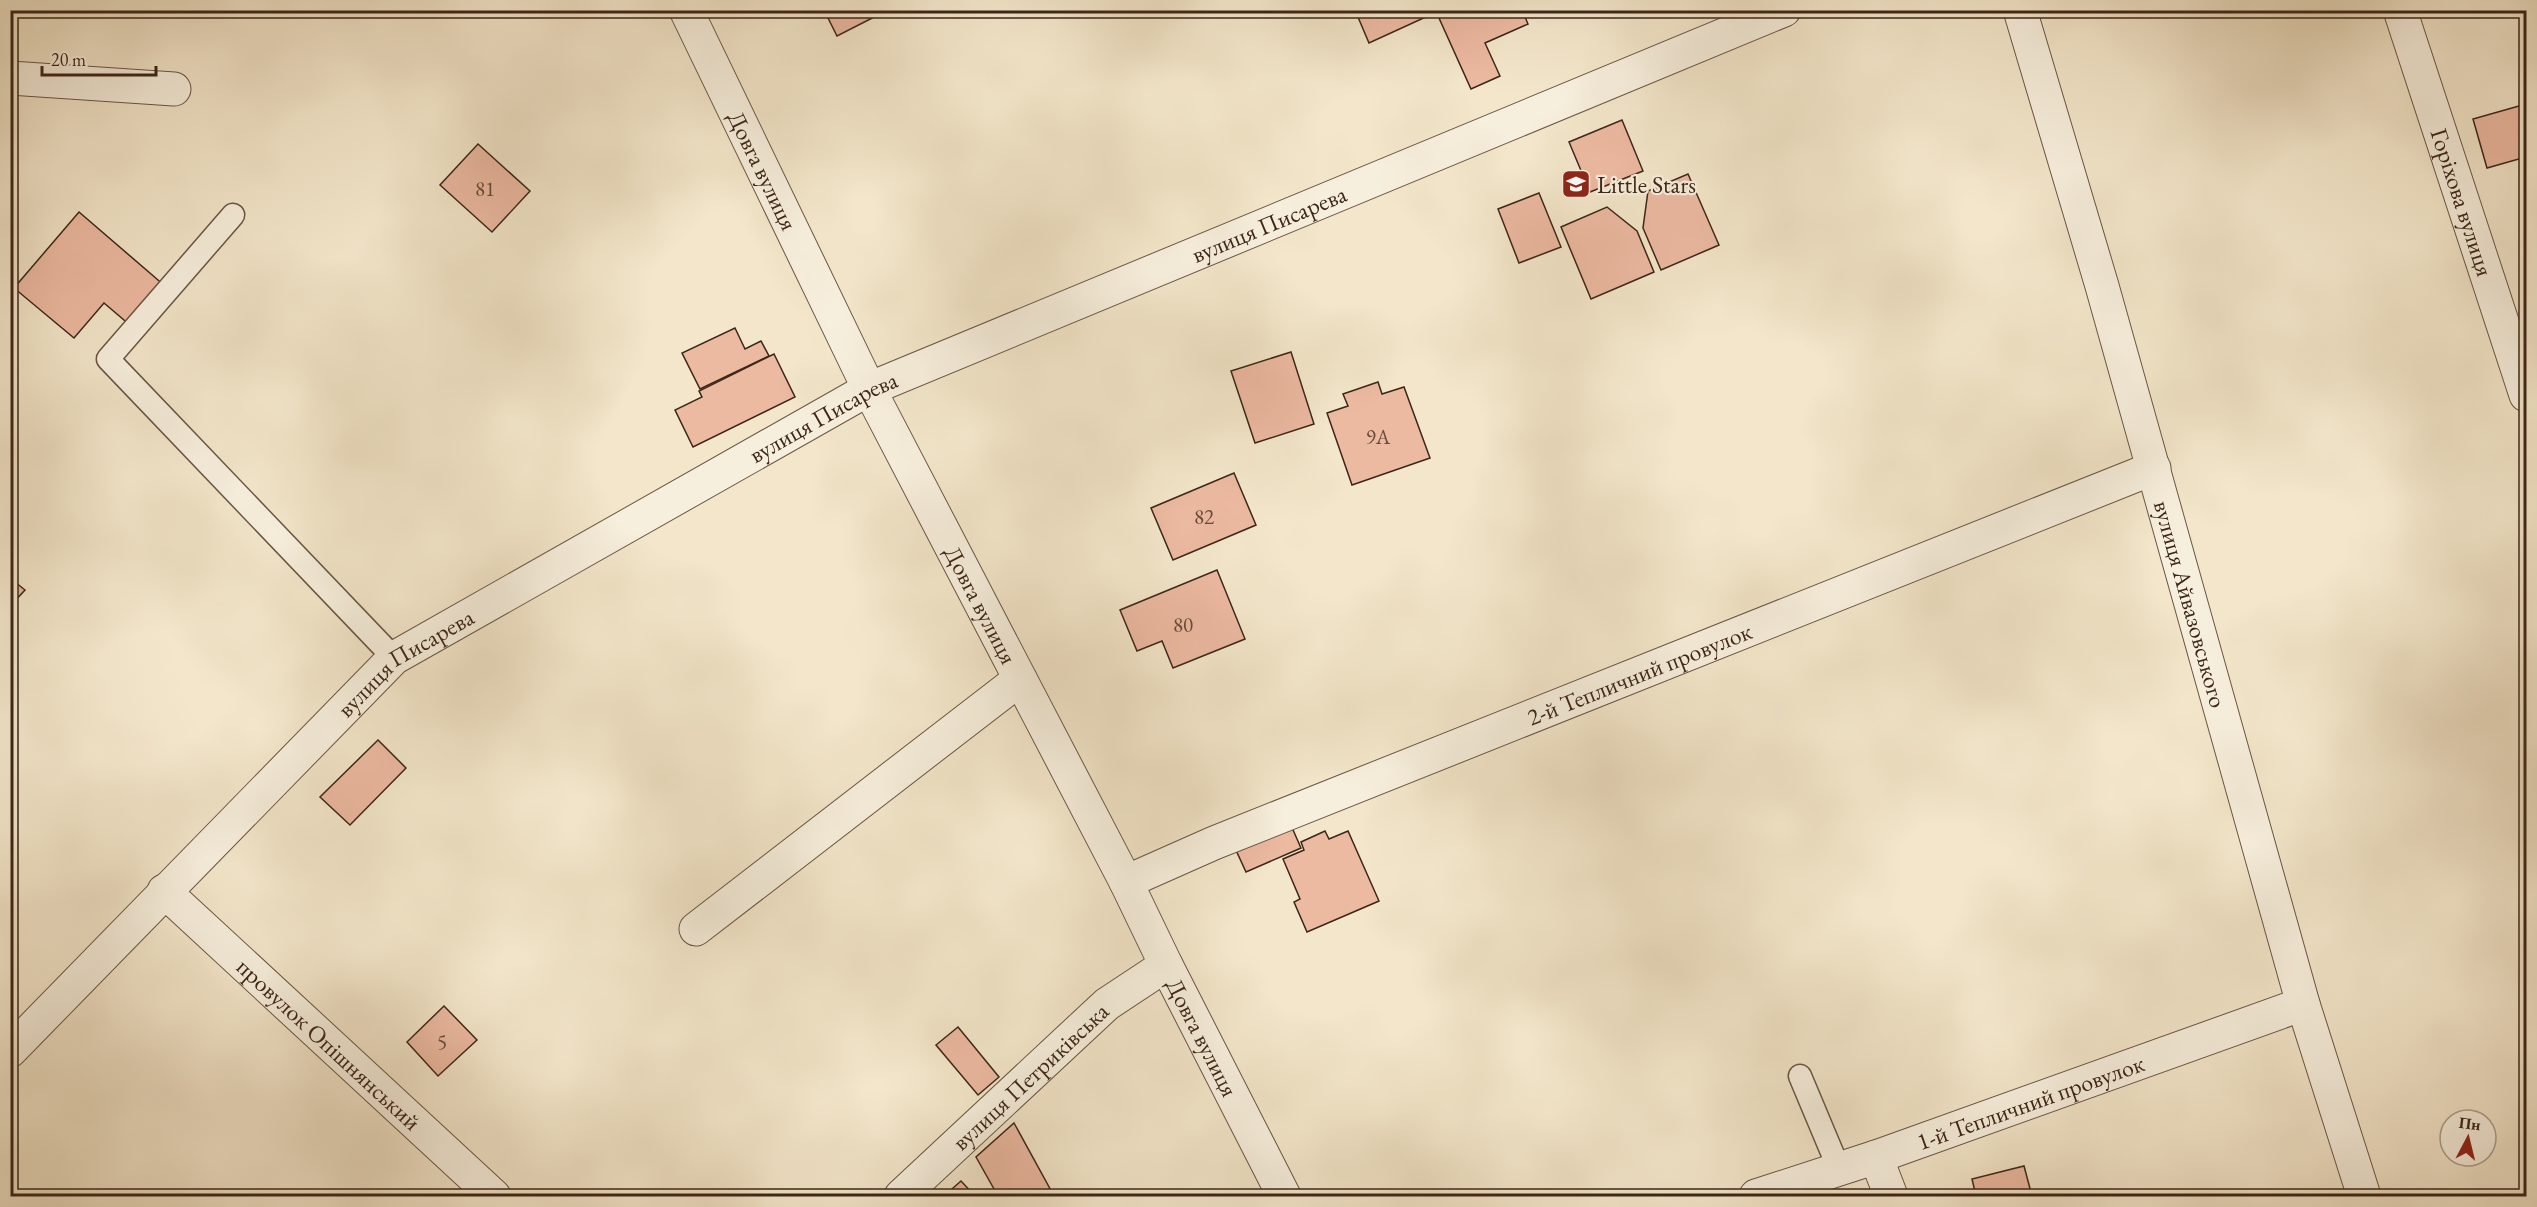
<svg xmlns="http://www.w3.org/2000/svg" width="2537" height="1207" viewBox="0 0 2537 1207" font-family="'EB Garamond',serif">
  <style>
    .building { fill: #ecb9a1; stroke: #3c2618; stroke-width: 1.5 }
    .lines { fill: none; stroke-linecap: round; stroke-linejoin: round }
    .service-casing { stroke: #6a5644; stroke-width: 25 }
    .minor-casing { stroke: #6a5644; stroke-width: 35 }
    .tertiary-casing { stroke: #6a5644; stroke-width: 35 }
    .service { stroke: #f7efdd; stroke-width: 22 }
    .minor { stroke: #f7efdd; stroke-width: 33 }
    .tertiary { stroke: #f7efdd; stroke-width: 33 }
    .labels { text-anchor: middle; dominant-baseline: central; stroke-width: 4.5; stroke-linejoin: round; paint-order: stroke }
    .number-label { font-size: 21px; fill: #684b3a }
    .street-label { font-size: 24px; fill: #3c2618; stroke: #f7efdd }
    .poi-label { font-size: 24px; fill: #3c2618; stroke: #f7efdd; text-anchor: start }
  </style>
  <rect width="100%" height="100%" fill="#f3e6ca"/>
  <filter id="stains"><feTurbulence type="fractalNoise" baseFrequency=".00333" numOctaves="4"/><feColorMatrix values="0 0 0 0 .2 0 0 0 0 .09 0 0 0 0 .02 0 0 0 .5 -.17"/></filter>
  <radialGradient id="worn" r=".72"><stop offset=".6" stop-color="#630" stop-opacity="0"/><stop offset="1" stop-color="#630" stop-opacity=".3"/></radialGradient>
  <!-- building -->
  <g class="building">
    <path d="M 824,10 L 888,10 L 837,36 Z"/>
    <path d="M 1355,10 L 1441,10 L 1369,43 Z"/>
    <path d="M 1455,10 L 1522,10 L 1528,24 L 1485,43 L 1500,76 L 1471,89 L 1439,18 Z"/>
    <path d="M 2526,104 L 2526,157 L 2487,168 L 2473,119 Z"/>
    <path d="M 1622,120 L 1643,171 L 1590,192 L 1569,142 Z"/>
    <path d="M 478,144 L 530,191 L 492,232 L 440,185 Z"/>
    <path d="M 1688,174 L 1719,245 L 1661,270 L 1643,228 L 1648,191 Z"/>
    <path d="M 1539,193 L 1561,247 L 1519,263 L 1498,209 Z"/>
    <path d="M 1607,207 L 1637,231 L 1654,272 L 1591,299 L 1561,227 Z"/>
    <path d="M 79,212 L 165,286 L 131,326 L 104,303 L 74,338 L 14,288 Z"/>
    <path d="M 735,328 L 745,349 L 761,341 L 769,356 L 700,389 L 682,353 Z"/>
    <path d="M 1291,352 L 1314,424 L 1255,443 L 1231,371 Z"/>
    <path d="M 774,354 L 795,397 L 693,447 L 675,410 L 702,397 L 699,391 Z"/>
    <path d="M 1378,382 L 1382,394 L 1404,387 L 1430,458 L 1352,485 L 1327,413 L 1348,406 L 1343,394 Z"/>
    <path d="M 1234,473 L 1256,525 L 1173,560 L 1151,508 Z"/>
    <path d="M 1217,570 L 1245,639 L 1173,668 L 1162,641 L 1137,651 L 1120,610 Z"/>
    <path d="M 10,578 L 25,590 L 10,606 Z"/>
    <path d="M 378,740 L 406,768 L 350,825 L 320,797 Z"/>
    <path d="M 1290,823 L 1301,848 L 1246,872 L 1235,848 Z"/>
    <path d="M 1325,831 L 1329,839 L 1348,831 L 1379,901 L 1307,932 L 1294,902 L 1300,899 L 1283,859 L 1304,850 L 1301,842 Z"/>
    <path d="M 444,1006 L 477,1040 L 438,1076 L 407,1042 Z"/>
    <path d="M 958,1027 L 999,1077 L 978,1095 L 936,1045 Z"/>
    <path d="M 1014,1123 L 1054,1196 L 998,1196 L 976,1157 Z"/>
    <path d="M 2024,1166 L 2032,1196 L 1976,1196 L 1972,1179 Z"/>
    <path d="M 961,1181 L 975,1196 L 944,1196 Z"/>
  </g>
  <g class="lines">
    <!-- service casing -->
    <g class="service-casing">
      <g id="service">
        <path d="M 233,215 L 108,359 L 394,658"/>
        <path d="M 1800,1076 L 1839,1169"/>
      </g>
    </g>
    <!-- minor casing -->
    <g class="minor-casing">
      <g id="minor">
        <path id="s1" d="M 2020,10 L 2102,286 L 2303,1004 L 2364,1196"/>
        <path id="s2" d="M 2400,10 L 2526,395"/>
        <path d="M 10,78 L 174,89"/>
        <path id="s3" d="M 1126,882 L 1214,843 L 2154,468"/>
        <path id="s4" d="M 164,891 L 494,1196"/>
        <path d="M 696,929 L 1020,679"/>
        <path id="s5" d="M 10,1051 L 394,658 L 869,389 L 1784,10"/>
        <path d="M 1876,1157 L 1891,1196"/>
        <path id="s6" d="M 901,1196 L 1107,1004 L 1166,965"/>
        <path id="s7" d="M 1756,1196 L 1876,1157 L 2303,1004"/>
      </g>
    </g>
    <!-- tertiary casing -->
    <g class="tertiary-casing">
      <g id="tertiary">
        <path id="s8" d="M 686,10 L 869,389 L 1126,882 L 1166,965 L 1284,1196"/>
      </g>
    </g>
    <!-- service -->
    <use href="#service" class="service"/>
    <!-- minor -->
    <use href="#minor" class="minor"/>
    <!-- tertiary -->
    <use href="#tertiary" class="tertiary"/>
  </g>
  <!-- icons -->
  <defs>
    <g id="school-square" transform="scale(1.5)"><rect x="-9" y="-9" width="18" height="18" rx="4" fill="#8f2418" stroke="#f7efdd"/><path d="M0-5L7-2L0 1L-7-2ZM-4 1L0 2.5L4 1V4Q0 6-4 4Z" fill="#fff"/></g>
  </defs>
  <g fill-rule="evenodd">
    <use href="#school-square" x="1576" y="184"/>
  </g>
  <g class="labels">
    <!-- number labels -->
    <g class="number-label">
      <text x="485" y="188">81</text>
      <text x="1378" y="436">9А</text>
      <text x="1204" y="516">82</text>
      <text x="1183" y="624">80</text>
      <text x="442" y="1041">5</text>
    </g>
    <!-- street labels -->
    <g class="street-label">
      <text stroke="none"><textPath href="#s8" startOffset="178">Довга вулиця</textPath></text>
      <text stroke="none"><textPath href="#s2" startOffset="202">Горіхова вулиця</textPath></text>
      <text stroke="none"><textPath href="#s5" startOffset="1528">вулиця Писарева</textPath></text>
      <text stroke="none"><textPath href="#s5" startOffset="1042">вулиця Писарева</textPath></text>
      <text stroke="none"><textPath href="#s1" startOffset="618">вулиця Айвазовського</textPath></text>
      <text stroke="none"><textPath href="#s8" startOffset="664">Довга вулиця</textPath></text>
      <text stroke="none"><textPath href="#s5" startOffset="556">вулиця Писарева</textPath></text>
      <text stroke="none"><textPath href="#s3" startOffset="554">2-й Тепличний провулок</textPath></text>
      <text stroke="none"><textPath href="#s8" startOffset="1150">Довга вулиця</textPath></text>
      <text stroke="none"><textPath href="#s4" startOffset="225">провулок Опішнянський</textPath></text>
      <text stroke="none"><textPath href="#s6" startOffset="176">вулиця Петриківська</textPath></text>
      <text stroke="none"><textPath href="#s7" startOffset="290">1-й Тепличний провулок</textPath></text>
    </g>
    <!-- poi labels -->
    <g class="poi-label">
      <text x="1597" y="184">Little Stars</text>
    </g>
  </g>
  <!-- margin -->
  <rect width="2537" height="1207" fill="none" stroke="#f3e6ca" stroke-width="36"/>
  <rect x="12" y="12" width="2513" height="1183" fill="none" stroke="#3c2618" stroke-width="3"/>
  <rect x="18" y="18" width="2501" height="1171" fill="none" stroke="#3c2618" stroke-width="1.5"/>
  <!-- north arrow -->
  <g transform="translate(2468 1138) rotate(7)"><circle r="28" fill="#f7efdd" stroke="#ac9f8e" stroke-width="1.5"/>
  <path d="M0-4.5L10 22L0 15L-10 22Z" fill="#8f2418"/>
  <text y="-9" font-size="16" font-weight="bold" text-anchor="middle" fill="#3c2618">Пн</text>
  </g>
  <!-- scale -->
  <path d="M42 66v9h114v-9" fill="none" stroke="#3c2618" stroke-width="3"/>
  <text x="51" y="66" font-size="18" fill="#3c2618" stroke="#f7efdd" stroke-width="4.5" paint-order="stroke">20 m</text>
  <rect width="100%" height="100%" filter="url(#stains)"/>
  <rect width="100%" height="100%" fill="url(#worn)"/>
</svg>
